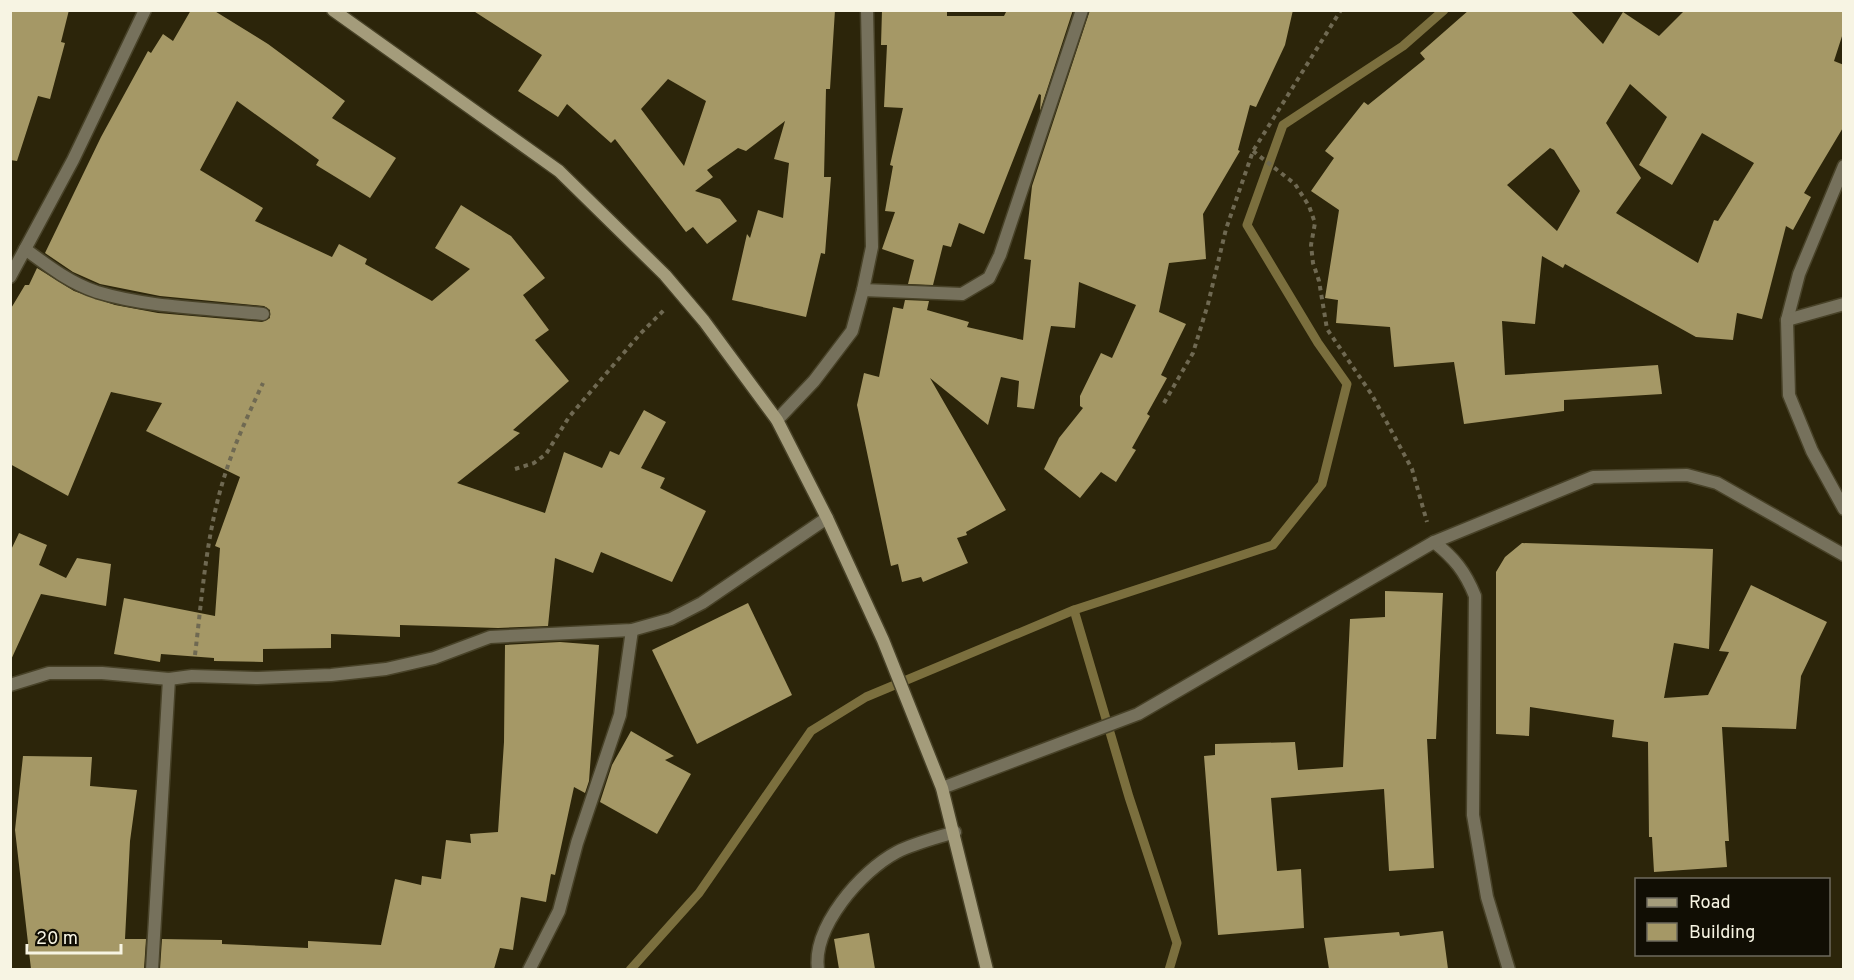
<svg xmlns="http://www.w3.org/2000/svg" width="1854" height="980" viewBox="0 0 1854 980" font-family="Overpass,sans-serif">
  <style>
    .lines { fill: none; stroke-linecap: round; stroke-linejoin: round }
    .stream { stroke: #7b6f3e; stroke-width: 9 }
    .building { fill: #a59866; fill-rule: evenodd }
    .minor-casing { stroke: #484228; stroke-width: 15 }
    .secondary-casing { stroke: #484228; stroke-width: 15 }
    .path { stroke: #6f6952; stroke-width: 4; stroke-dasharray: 4.5 4.5; stroke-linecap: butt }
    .minor { stroke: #76715c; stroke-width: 12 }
    .secondary { stroke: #a49c7b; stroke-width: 12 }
  </style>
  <rect width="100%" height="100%" fill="#2c250a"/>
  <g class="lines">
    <!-- stream -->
    <g class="stream">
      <path d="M 1074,610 L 1129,797 L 1177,943 L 1169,970"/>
      <path d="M 630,970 L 699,893 L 811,731 L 866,697 L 1074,610 L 1273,545 L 1322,484 L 1347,384 L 1318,343 L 1247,225 L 1283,125 L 1403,46 L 1444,10"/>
    </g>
  </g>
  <!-- building -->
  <g class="building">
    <path d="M 10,10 L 69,10 L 61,42 L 65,43 L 50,99 L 38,96 L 17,161 L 10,160 Z"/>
    <path d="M 191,10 L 213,10 L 268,44 L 345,101 L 332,118 L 396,158 L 370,198 L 316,165 L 319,160 L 237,101 L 200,170 L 263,208 L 255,221 L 332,257 L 339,244 L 367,259 L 365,264 L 432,301 L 470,269 L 435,248 L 461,205 L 511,236 L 545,278 L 523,295 L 549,330 L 535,340 L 569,381 L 513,430 L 520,433 L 457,483 L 545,513 L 564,452 L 602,468 L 610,451 L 619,455 L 644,410 L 666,422 L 641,468 L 665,478 L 660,488 L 706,511 L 672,582 L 601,552 L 593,573 L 555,558 L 548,626 L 498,628 L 400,625 L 400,637 L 331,634 L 331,648 L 263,649 L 263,662 L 214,661 L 214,658 L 161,654 L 160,662 L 114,654 L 124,598 L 215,616 L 220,548 L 215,546 L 240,477 L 146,431 L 162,403 L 111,392 L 68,496 L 10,464 L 10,310 L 25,285 L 29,285 L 37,268 L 74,291 L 115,305 L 158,313 L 262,322 L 270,318 L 270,310 L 264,306 L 160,296 L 100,284 L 73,272 L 45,253 L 101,137 L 148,51 L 151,53 L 163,34 L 173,41 Z"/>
    <path d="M 472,10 L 835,10 L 830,89 L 826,89 L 824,177 L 831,177 L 825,254 L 821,253 L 806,317 L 732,300 L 747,234 L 750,238 L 758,210 L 783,218 L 789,163 L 774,159 L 785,121 L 746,151 L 738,148 L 707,170 L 713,177 L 695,191 L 720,199 L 737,221 L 707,244 L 693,227 L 686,232 L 615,139 L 611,143 L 567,104 L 558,117 L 518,91 L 542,55 ZM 668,79 L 706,101 L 684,166 L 641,109 Z"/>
    <path d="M 882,10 L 947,10 L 947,16 L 1004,16 L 1007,10 L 1073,10 L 1040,111 L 1041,95 L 1039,94 L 984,234 L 959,223 L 951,247 L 943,245 L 933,285 L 908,284 L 914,260 L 882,249 L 895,212 L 885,211 L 893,166 L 890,165 L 903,108 L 884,107 L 887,45 L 881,45 Z"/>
    <path d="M 1090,10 L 1293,10 L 1285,45 L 1256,107 L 1250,105 L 1238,150 L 1240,151 L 1203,214 L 1206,259 L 1169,263 L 1159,312 L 1186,324 L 1161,375 L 1167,378 L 1147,414 L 1150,416 L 1132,448 L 1136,450 L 1116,482 L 1101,472 L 1080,498 L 1044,469 L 1059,438 L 1083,408 L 1080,406 L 1080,396 L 1101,353 L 1112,358 L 1136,305 L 1079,282 L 1075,328 L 1051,326 L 1034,409 L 1017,407 L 1019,381 L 1001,377 L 988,425 L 930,378 L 1006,510 L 966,532 L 967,535 L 957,538 L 968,563 L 923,582 L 921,577 L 902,582 L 898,564 L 891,566 L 857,405 L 864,373 L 879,377 L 893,307 L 903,309 L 905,300 L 929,301 L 927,310 L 969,322 L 967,327 L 1023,340 L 1031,260 L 1024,259 L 1032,186 Z"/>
    <path d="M 1469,10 L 1570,10 L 1603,44 L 1623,12 L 1659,36 L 1685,10 L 1844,10 L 1844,30 L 1834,61 L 1844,65 L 1844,126 L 1804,193 L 1811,197 L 1793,230 L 1786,226 L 1762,319 L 1737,313 L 1733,340 L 1696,337 L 1565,264 L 1563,268 L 1542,256 L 1535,324 L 1502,321 L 1505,375 L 1658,365 L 1662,394 L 1564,400 L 1564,411 L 1464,424 L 1454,362 L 1394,367 L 1390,327 L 1336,323 L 1338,300 L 1325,298 L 1339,210 L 1311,191 L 1334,158 L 1325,151 L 1364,102 L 1368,105 L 1425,59 L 1420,53 ZM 1630,84 L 1667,117 L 1639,165 L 1672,185 L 1702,133 L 1754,163 L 1718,221 L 1714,220 L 1698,263 L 1616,213 L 1641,178 L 1606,123 ZM 1550,148 L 1554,150 L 1580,191 L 1557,231 L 1507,185 Z"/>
    <path d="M 19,533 L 47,545 L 39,565 L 66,578 L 77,558 L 111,564 L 106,606 L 41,594 L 10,662 L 10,552 Z"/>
    <path d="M 1522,543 L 1713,549 L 1709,649 L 1674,643 L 1664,698 L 1708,695 L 1729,652 L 1719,651 L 1751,585 L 1827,622 L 1801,676 L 1796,729 L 1722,727 L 1729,841 L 1725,841 L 1727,867 L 1654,872 L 1652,837 L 1649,837 L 1648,742 L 1612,737 L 1614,720 L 1530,707 L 1529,736 L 1496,734 L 1496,572 L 1505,557 Z"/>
    <path d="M 1385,591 L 1443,593 L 1436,739 L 1427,739 L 1434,868 L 1389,871 L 1384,789 L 1271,798 L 1277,871 L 1301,869 L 1304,928 L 1218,935 L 1204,756 L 1215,755 L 1215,744 L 1295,742 L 1298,770 L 1343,767 L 1350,619 L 1385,617 Z"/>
    <path d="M 748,603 L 792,695 L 697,744 L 652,650 Z"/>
    <path d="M 560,642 L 599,645 L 589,781 L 585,793 L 574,787 L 555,875 L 551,874 L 546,902 L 521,897 L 513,950 L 500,948 L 494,969 L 160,969 L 162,939 L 222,940 L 222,944 L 308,948 L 308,941 L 381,945 L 395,879 L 421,885 L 422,876 L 441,879 L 446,840 L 471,843 L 470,834 L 498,832 L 504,742 L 505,645 Z"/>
    <path d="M 631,731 L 674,756 L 665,760 L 691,774 L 657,834 L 600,802 L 612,765 Z"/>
    <path d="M 23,756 L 92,757 L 90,786 L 137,790 L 130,841 L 125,939 L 146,939 L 144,969 L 31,969 L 15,830 Z"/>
    <path d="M 1443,931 L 1448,969 L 1329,969 L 1324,938 L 1399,932 L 1400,936 Z"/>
    <path d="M 869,933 L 875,969 L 839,969 L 834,939 Z"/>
  </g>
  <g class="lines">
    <!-- minor casing -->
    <g class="minor-casing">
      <g id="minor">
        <path d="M 1844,166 L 1799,274 L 1787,320 L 1789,395 L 1812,451 L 1844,509"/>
        <path d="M 25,249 C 48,266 70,283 97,292 C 150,308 209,308 263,314"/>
        <path d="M 10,277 L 73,160 L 145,10"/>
        <path d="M 863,290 L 962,294 L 989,278 L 1000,255 L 1082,10"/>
        <path d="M 1787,320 L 1844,304"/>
        <path d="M 777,420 L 814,381 L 852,331 L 863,290 L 872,247 L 867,10"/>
        <path d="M 1434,542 C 1454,558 1465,571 1475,596 L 1473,815 L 1487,897 L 1509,970"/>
        <path d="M 10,685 L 49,673 L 102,673 L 169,679 L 192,676 L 258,678 L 331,675 L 386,669 L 434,658 L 490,637 L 632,630 L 671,619 L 702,603 L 827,518"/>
        <path d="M 942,788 L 1138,714 L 1434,542 L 1593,477 L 1687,475 L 1717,483 L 1844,555"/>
        <path d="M 152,970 L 169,679"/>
        <path d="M 529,970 L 559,911 L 577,843 L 620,715 L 632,630"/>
        <path d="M 818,970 C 812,927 861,871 897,852 C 915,843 936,838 955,832"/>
      </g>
    </g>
    <!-- secondary casing -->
    <g class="secondary-casing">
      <path id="secondary" d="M 333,10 L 559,171 L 665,275 L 704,321 L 777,420 L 827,518 L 883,640 L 942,788 L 987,970"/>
    </g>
    <!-- path -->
    <g class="path">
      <path d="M 1253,151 L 1295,184 L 1309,206 L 1315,223 L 1311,245 L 1313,263 L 1319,281 L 1327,329 L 1372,395 L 1412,469 L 1427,522"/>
      <path d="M 1164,403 L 1193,353 L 1208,304 L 1226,229 L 1253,151 L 1341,10"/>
      <path d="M 515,469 L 534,463 L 546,454 L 569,417 L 640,334 L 665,309"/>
      <path d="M 195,655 C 202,597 206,537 223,481 C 233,447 248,415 263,383"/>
    </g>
    <!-- minor -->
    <use href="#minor" class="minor"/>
    <!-- secondary -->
    <use href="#secondary" class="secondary"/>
  </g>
  <!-- border -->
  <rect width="1854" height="980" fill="none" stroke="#f7f4e3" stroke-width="24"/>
  <!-- legend -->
  <rect x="1635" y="878" width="195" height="78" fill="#110e04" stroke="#6d6a5d" stroke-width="1.5"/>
  <rect x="1647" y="898" width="30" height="9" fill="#a49c7b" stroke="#6d6a5d" stroke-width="1.5"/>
  <text x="1689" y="908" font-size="18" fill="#f7f4e3">Road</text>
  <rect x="1647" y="923" width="30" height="18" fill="#a59866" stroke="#6d6a5d" stroke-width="1.5"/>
  <text x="1689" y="938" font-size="18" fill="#f7f4e3">Building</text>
  <!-- scale -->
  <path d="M27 944v9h94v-9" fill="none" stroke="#f7f4e3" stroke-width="3"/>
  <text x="36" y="944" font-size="18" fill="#f7f4e3" stroke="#110e04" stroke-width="4.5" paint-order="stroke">20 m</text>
</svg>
